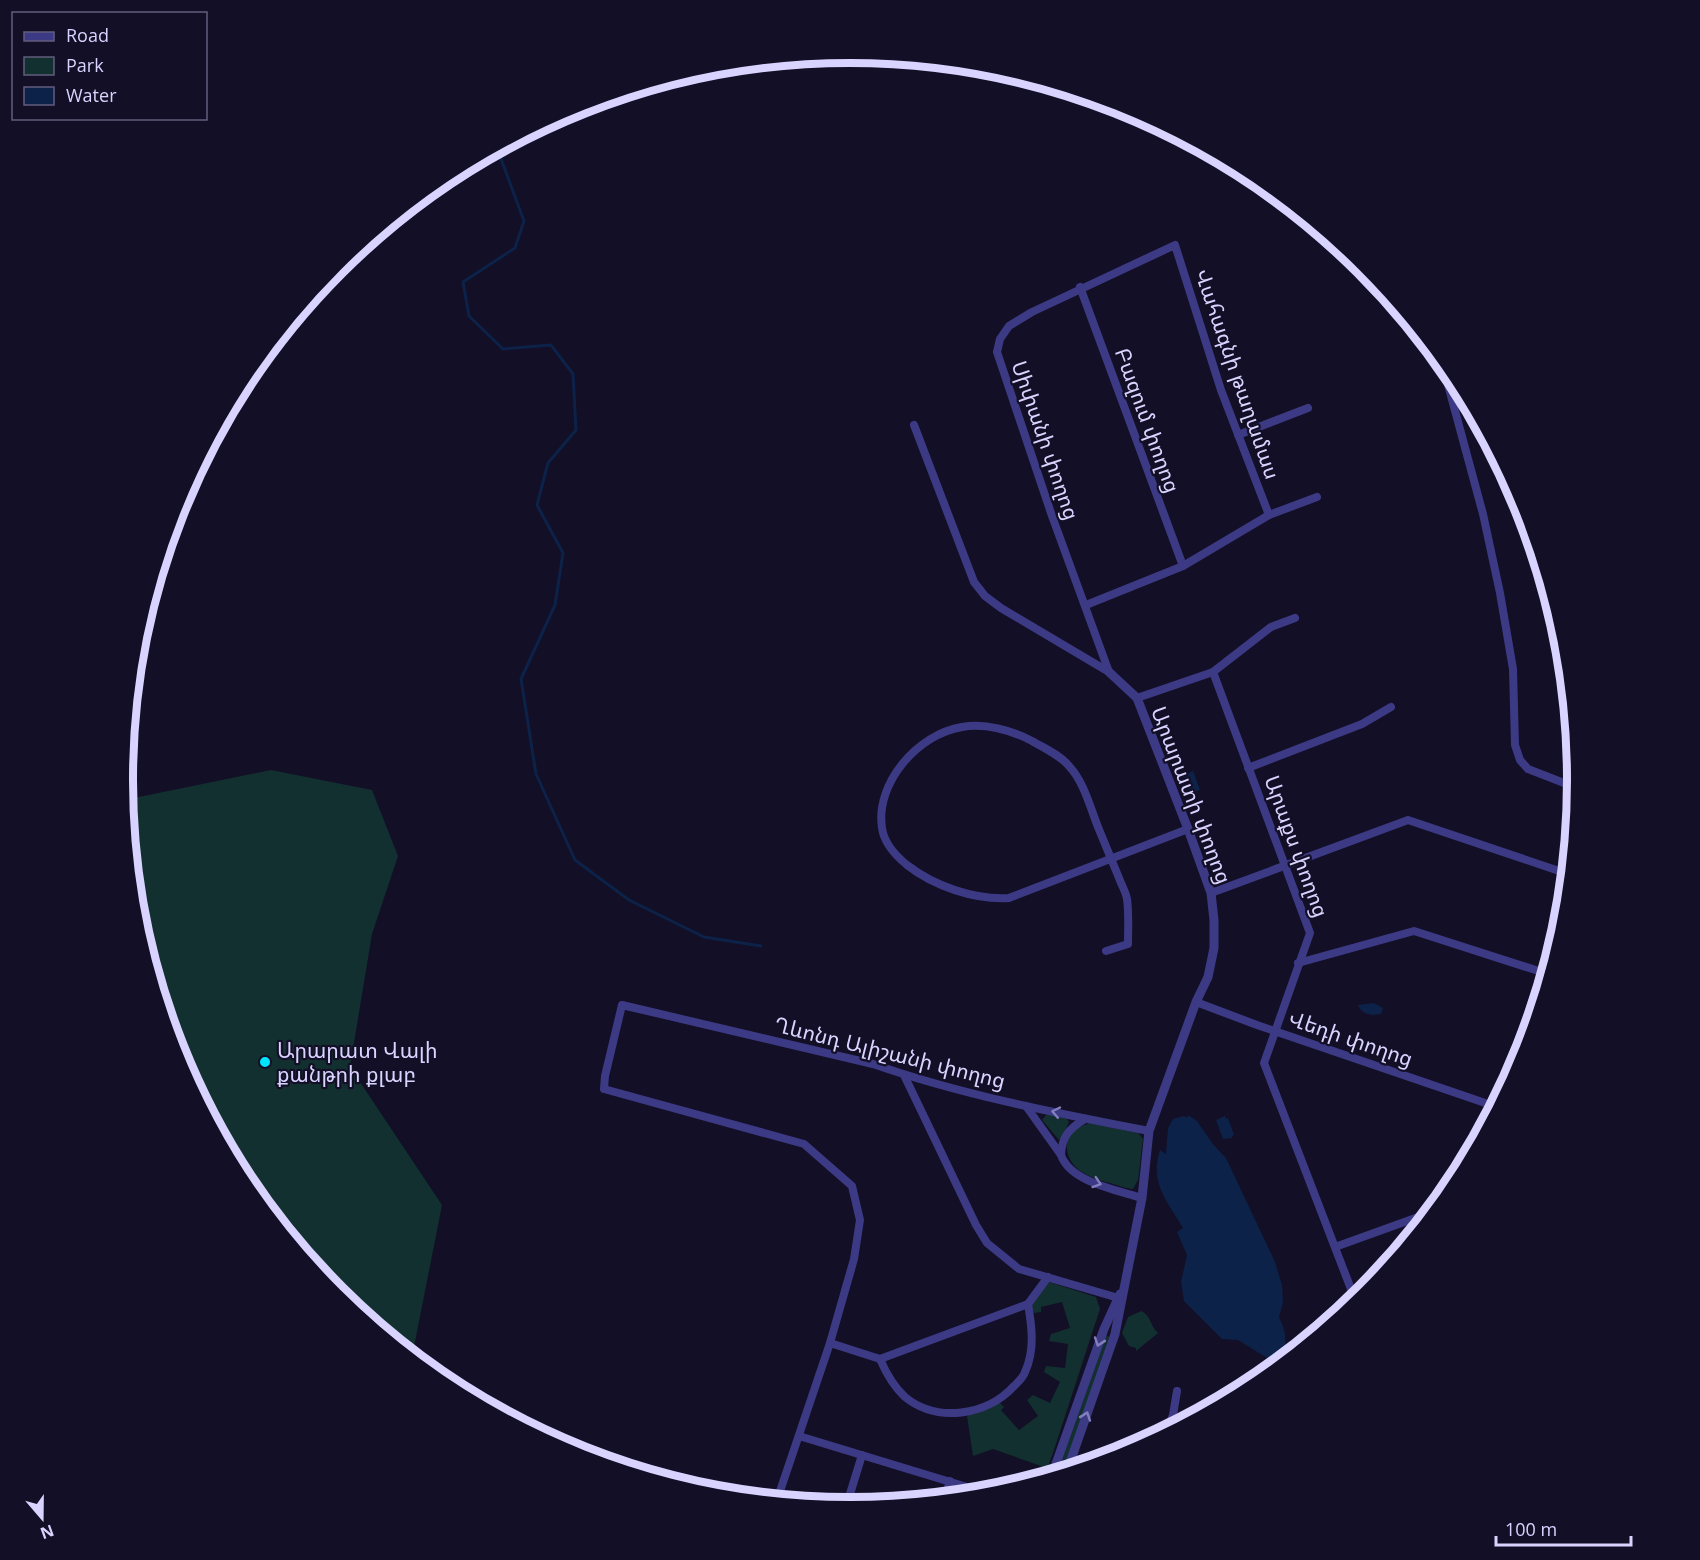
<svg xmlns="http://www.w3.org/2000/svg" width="1700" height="1560" viewBox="0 0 1700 1560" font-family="'Open Sans','Noto Sans Armenian',sans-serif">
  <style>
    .green { fill: #12302f }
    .water { fill: #0c2248 }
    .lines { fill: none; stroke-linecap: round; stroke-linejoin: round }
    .stream { stroke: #0c2248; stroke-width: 3 }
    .minor { stroke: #3d3a85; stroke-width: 8 }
    .tertiary { stroke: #3d3a85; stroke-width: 9 }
    .oneway { stroke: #837fbc }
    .poi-dot { fill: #00e5ff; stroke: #130f26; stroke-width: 2 }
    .labels { text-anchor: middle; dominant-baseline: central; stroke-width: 4.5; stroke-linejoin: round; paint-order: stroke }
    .street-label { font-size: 21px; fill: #d9d4ff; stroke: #130f26 }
    .poi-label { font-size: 21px; fill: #d9d4ff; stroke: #130f26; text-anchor: start }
    .rim { fill: none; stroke: #d9d4ff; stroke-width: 8 }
  </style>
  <rect width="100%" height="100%" fill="#130f26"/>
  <!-- green -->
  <g class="green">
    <path d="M 271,770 L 372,790 L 398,856 L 372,934 L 350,1067 L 442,1205 L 412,1357 L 335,1294 L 245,1184 L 178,1058 L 136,922 L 124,800 Z"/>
    <path d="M 1047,1114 L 1067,1119 L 1069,1122 L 1062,1137 L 1059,1140 L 1042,1120 Z"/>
    <path d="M 1089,1123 L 1138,1133 L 1143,1139 L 1138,1180 L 1133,1189 L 1126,1188 C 1112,1183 1094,1180 1082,1172 C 1067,1163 1060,1141 1076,1129 C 1079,1127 1085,1125 1089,1123 Z"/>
    <path d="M 1049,1282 L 1096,1297 L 1100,1309 L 1052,1456 L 1043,1478 L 1037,1480 L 1041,1466 L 993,1449 L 973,1456 L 967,1416 L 1000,1403 L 1004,1407 L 1001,1410 L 1019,1430 L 1038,1416 L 1027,1400 L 1033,1395 L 1050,1403 L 1060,1382 L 1044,1372 L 1046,1366 L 1065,1368 L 1068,1344 L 1049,1341 L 1051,1334 L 1070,1328 L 1062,1302 L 1041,1307 L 1041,1312 L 1034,1313 L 1031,1304 Z"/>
    <path d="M 1141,1311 C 1151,1315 1150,1326 1158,1333 L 1136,1351 L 1136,1348 L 1129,1346 L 1122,1333 L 1128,1317 Z"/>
    <path d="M 1106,1335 L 1109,1337 L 1064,1468 L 1060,1466 Z"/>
  </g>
  <!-- water -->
  <g class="water">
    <path d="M 1193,771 L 1200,790 L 1189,794 L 1182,776 Z"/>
    <path d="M 1374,1003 L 1383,1008 L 1381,1014 C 1372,1016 1362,1015 1358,1005 Z"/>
    <path d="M 1188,1115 L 1197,1121 L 1212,1143 L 1226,1158 L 1275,1262 L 1282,1285 L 1283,1303 L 1279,1317 C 1286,1331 1287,1341 1283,1357 L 1267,1358 L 1238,1340 L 1222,1339 L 1184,1301 L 1181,1282 L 1187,1255 L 1177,1232 L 1183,1228 C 1168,1202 1149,1183 1160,1150 L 1166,1154 L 1168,1128 L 1173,1119 L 1184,1116 L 1187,1118 Z"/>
    <path d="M 1225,1116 L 1226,1119 L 1228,1118 L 1234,1135 L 1232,1136 L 1232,1138 L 1223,1139 L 1216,1120 Z"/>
  </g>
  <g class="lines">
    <!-- stream -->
    <path class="stream" d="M 497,148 L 524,221 L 515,248 L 463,282 L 469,316 L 503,349 L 551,345 L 573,374 L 576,430 L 548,463 L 537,505 L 563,553 L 555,605 L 521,679 L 536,774 L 575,860 L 629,900 L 704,937 L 761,946"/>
    <!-- minor -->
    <g class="minor">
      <path d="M 1332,239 L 1333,243 L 1336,243"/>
      <path d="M 1080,287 L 1183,566"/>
      <path d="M 1441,359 L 1483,514 L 1500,593 L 1513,669 L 1515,745 L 1520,760 L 1528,769 L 1577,788"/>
      <path d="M 914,425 L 974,582 L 985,596 L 1001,608 L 1109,672"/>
      <path d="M 1238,435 L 1308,408"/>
      <path d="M 1086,605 L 1183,566 L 1269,515 L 1317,497"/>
      <path d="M 1109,672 L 1052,516 L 997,352 L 1000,339 L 1009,326 L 1032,312 L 1175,245 L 1221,390 L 1269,515"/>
      <path d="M 1213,672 L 1310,933 L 1264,1063 L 1356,1302"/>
      <path d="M 1137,698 L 1213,672 L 1271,627 L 1295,618"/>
      <path d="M 1248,768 L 1362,724 L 1391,707"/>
      <path d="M 1211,893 L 1408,820 L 1568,874"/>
      <path d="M 1106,951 L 1128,944 C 1128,929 1129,913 1127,899 C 1126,892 1121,884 1119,878 C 1112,861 1105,844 1098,827 C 1090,807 1084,782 1069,766 C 1060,755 1044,748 1032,741 C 1011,730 985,723 962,727 C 918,734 875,783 882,828 C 884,843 896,856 907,865 C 934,886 974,900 1009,898 L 1188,829"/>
      <path d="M 1298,963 L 1414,931 L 1548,974"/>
      <path d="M 1196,1002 L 1257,1025 L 1494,1106"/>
      <path d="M 904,1075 L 976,1225 L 987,1243 L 1019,1269 L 1122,1299"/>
      <path d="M 1026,1106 L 1061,1155 C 1070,1182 1117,1190 1142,1198"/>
      <path d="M 1491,1117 L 1565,909"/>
      <path d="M 1061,1154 C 1062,1136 1070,1128 1085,1119"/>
      <path d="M 1335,1247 L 1432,1212"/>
      <path d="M 830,1343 L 880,1359 L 1028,1304 L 1048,1277"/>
      <path d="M 880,1359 C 886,1373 893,1386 905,1397 C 937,1423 987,1416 1014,1386 C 1018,1382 1023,1378 1025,1372 C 1035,1350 1032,1327 1028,1304"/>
      <path d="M 1166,1432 L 1173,1415 L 1177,1391"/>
      <path d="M 799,1436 L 990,1494"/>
      <path d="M 945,1498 L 950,1481"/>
      <path d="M 777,1500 L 830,1343 L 854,1259 L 860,1220 L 852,1186 L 804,1144 L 604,1089 L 605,1076 L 622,1005 L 873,1064 C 962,1095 1056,1113 1149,1131"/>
      <path d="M 846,1507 L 862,1455"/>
    </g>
    <!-- tertiary -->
    <g class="tertiary">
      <path d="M 1067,1471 L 1115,1334 L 1142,1198 L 1149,1131 L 1196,1002 L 1208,977 L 1214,948 L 1214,920 L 1211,893 L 1188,829 L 1137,698 L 1109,672"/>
      <path d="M 1052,1475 L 1104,1329 L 1120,1294"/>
    </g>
  </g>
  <!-- one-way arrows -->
  <defs><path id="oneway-chevron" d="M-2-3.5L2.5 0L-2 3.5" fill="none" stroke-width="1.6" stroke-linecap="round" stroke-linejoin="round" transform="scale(1.5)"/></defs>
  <g class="oneway">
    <use href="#oneway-chevron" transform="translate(1056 1112) rotate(-168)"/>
    <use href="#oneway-chevron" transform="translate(1097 1183) rotate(18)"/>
    <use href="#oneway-chevron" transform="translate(1099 1342) rotate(109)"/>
    <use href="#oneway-chevron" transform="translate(1086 1416) rotate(-71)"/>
  </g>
  <!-- markers -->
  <circle class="poi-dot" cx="265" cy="1062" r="6"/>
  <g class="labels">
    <!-- street labels -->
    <g class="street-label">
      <text transform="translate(1238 374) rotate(71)">Վահագնի թաղամաս</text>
      <text transform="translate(1148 420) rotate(70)">Բազում փողոց</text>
      <text transform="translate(1046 440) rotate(71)">Սիփանի փողոց</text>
      <text transform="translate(1192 795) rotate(69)">Արարատի փողոց</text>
      <text transform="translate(1297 846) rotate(70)">Արաքս փողոց</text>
      <text transform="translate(1351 1038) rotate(19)">Վեդի փողոց</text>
      <text transform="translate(890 1052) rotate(14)">Ղևոնդ Ալիշանի փողոց</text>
    </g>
    <!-- poi labels -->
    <g class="poi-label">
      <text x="277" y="1050">Արարատ Վալի<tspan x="277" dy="24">քանթրի քլաբ</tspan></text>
    </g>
  </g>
  <!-- crop -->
  <path d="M0 0H1700V1560H0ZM133 780a717 717 0 1 1 1434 0a717 717 0 1 1-1434 0Z" fill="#130f26" fill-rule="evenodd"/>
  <path class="rim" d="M133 780a717 717 0 1 1 1434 0a717 717 0 1 1-1434 0Z"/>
  <!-- legend -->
  <rect x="12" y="12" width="195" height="108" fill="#130f26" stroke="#625e7d" stroke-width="1.5"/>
  <rect x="24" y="32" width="30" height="9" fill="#3d3a85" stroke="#625e7d" stroke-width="1.5"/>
  <text x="66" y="42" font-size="18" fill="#d9d4ff">Road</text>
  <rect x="24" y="57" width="30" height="18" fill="#12302f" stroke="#625e7d" stroke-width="1.5"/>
  <text x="66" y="72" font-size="18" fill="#d9d4ff">Park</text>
  <rect x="24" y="87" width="30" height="18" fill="#0c2248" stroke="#625e7d" stroke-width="1.5"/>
  <text x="66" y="102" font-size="18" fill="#d9d4ff">Water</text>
  <!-- north arrow -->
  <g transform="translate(42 1518) rotate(160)" stroke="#130f26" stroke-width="4.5" paint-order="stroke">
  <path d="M0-4.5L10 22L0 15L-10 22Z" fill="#d9d4ff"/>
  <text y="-9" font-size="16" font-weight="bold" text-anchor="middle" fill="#d9d4ff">N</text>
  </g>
  <!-- scale -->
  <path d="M1496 1536v9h135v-9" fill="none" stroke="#d9d4ff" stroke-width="3"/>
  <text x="1505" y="1536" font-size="18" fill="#d9d4ff" stroke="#130f26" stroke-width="4.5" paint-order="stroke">100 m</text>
</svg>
